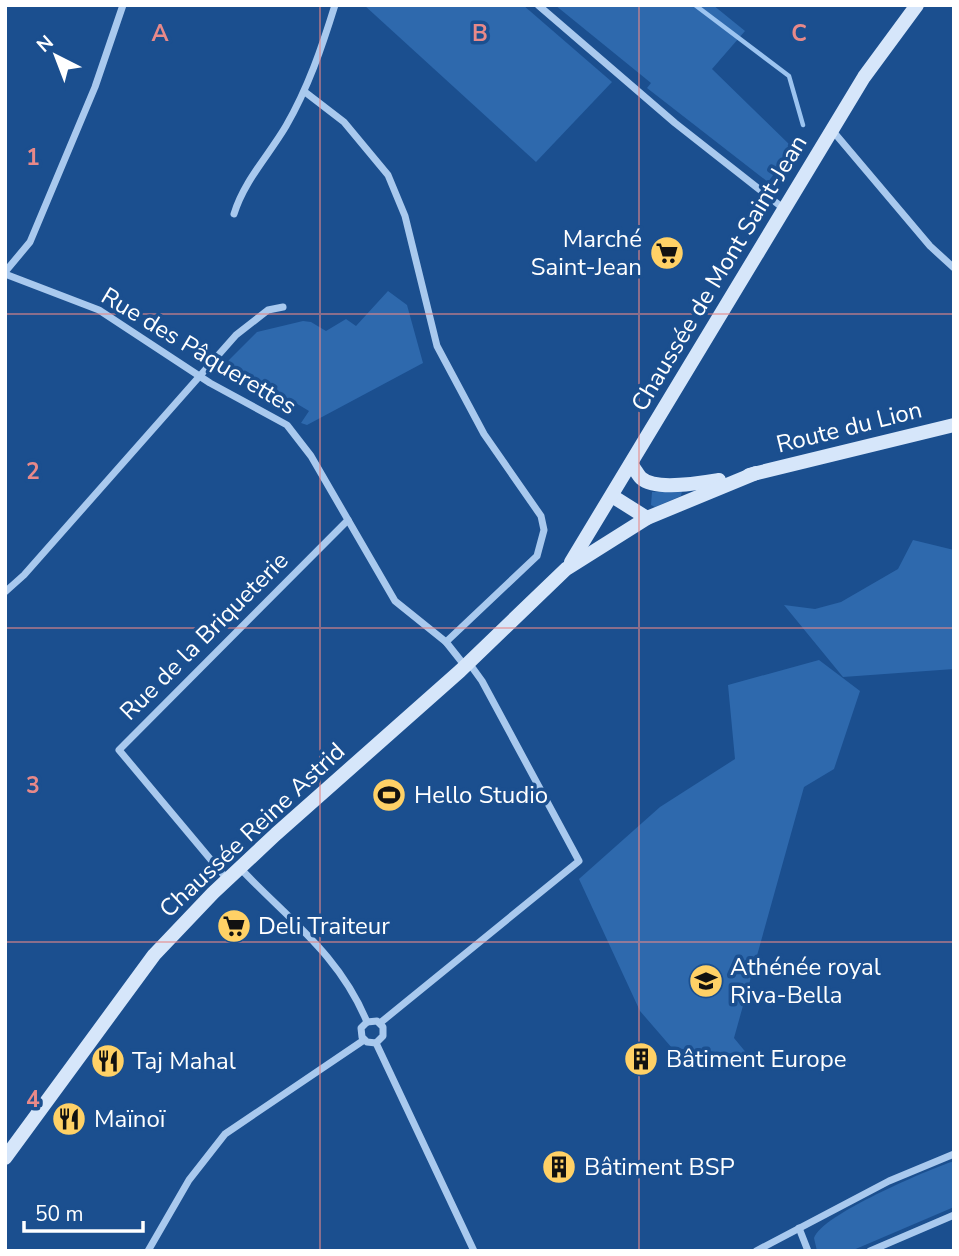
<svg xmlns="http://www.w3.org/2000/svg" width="959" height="1256" viewBox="0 0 959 1256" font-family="'Nunito Sans',sans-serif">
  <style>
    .green { fill: #2e69ad }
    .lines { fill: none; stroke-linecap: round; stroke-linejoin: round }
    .stream { stroke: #9cc4f0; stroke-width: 4.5 }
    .street { stroke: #a9c9ee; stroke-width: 7 }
    .secondary { stroke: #d6e6fa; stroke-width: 14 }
    .grid { fill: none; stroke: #e88989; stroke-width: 2; stroke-opacity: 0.55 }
    .labels { text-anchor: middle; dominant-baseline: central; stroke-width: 7; stroke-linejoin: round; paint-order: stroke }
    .poi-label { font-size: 24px; fill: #fff; stroke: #1b4f8f; text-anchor: start }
    .street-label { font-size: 24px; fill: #fff; stroke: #1b4f8f }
    .grid-label { font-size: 23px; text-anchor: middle; font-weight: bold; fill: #e88989; stroke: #1b4f8f; stroke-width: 7; stroke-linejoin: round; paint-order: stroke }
  </style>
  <rect width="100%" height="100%" fill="#1b4f8f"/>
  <!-- green -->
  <g class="green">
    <path d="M 364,5 L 523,5 L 612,82 L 536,162 Z"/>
    <path d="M 555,5 L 713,5 L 745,31 L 712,69 L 793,148 L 768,182 L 647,88 L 651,83 Z"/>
    <path d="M 388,291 L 407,305 L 423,363 L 307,425 L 301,423 L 309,411 L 239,369 L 231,382 L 221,376 L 229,360 L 257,332 L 303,321 L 311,322 L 326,331 L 346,319 L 356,326 Z"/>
    <path d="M 682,491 L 681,496 L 655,507 L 651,505 L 652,492 Z"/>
    <path d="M 913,540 L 954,550 L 954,669 L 843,677 L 784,605 L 815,609 L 841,602 L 898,569 Z"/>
    <path d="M 819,660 L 860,691 L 834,769 L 804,787 L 734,1038 L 748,1055 L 672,1048 L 640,1011 L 579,879 L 660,807 L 735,759 L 728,685 Z"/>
    <path d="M 954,1161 L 954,1207 L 851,1251 L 817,1251 L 814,1238 C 821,1215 927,1170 954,1161 Z"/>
  </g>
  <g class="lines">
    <!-- stream -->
    <path class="stream" d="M 695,5 L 789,76 L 803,125"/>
    <!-- street -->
    <g class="street">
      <path d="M 538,5 L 675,123 L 783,208"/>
      <path d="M 305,92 L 344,122 L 388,175 L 405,216 L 437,346 L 484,434 L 541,516 L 544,530 L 537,556 L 446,642"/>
      <path d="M 832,130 L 930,246 L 954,268"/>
      <path d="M 234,214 C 244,181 269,155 286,126 C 308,88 322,47 335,5"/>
      <path d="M 5,272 L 30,242 L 95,87 L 123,5"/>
      <path d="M 5,274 L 99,310 L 210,383 L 287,425 L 311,456 L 395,601 L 446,642 L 465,666"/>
      <path d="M 5,592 L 24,575 L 236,335 L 268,310 L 283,307"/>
      <path d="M 240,868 C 288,919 339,954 367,1022"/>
      <path d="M 227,879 L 119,750 L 348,520"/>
      <path d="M 367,1022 L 377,1021 L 383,1027 L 383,1036 L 376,1043"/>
      <path d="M 367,1022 L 361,1028 L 362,1037 L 367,1042 L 376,1043"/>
      <path d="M 380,1023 L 579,861 L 482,681 L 469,663"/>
      <path d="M 376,1043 L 474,1251"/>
      <path d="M 799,1228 L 808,1251"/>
      <path d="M 148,1251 L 189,1180 L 225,1134 L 364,1040"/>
      <path d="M 756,1251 L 889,1181 L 954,1154"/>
      <path d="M 870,1251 L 954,1215"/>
    </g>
    <!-- secondary -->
    <g class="secondary">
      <path d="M 631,464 C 635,469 638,475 641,478 C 655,491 701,483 719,480"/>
      <path d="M 749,475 L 954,425"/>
      <path d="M 612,496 L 647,518"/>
      <path d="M 571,562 L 864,77 L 917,5"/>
      <path d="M 5,1158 L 154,955 L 213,893 L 276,834 L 460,671 L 566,569 L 647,518 L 756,473"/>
    </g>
  </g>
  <!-- grid -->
  <path class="grid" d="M 320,5 L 320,1251M 639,5 L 639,1251M 5,314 L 954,314M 5,628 L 954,628M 5,942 L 954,942"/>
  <!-- icons -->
  <defs>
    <g id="supermarket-disc" transform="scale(1.75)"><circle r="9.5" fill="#ffd166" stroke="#1b4f8f"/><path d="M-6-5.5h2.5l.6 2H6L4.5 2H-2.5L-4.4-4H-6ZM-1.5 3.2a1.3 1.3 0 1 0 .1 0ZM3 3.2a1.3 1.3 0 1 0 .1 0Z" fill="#111"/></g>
    <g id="stadium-disc" transform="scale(1.75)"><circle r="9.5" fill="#ffd166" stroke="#1b4f8f"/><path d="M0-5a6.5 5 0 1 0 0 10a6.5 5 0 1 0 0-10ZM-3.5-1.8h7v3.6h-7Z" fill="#111"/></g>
    <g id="school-disc" transform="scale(1.75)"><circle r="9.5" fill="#ffd166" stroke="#1b4f8f"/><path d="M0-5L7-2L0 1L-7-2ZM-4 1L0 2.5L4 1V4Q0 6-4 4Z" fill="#111"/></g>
    <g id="building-disc" transform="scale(1.75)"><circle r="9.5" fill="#ffd166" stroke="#1b4f8f"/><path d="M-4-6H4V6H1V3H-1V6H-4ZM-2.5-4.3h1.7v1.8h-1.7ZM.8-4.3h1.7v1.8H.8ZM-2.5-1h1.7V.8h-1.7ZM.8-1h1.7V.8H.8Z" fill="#111"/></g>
    <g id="restaurant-disc" transform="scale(1.75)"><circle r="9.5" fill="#ffd166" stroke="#1b4f8f"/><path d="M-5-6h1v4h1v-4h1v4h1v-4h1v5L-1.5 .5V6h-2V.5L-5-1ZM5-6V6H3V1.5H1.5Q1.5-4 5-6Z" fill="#111"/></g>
  </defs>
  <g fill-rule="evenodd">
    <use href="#supermarket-disc" x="667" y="253"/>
    <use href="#stadium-disc" x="389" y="795"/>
    <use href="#supermarket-disc" x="234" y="926"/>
    <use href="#school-disc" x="706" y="981"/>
    <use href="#building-disc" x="641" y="1059"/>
    <use href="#restaurant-disc" x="108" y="1061"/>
    <use href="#restaurant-disc" x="69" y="1119"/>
    <use href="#building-disc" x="559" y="1167"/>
  </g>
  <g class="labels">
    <!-- poi labels -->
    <g class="poi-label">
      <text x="642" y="239" text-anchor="end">Marché<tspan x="642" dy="28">Saint-Jean</tspan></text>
      <text x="414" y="795">Hello Studio</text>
      <text x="258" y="926">Deli Traiteur</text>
      <text x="730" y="967">Athénée royal<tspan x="730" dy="28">Riva-Bella</tspan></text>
      <text x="666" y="1059">Bâtiment Europe</text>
      <text x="132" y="1061">Taj Mahal</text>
      <text x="94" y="1119">Maïnoï</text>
      <text x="584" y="1167">Bâtiment BSP</text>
    </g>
    <!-- street labels -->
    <g class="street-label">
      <text transform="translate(719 273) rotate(-59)">Chaussée de Mont Saint-Jean</text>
      <text transform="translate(199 351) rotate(31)">Rue des Pâquerettes</text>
      <text transform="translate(849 427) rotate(-14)">Route du Lion</text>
      <text transform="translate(204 636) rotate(-45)">Rue de la Briqueterie</text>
      <text transform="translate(252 830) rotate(-43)">Chaussée Reine Astrid</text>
    </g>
  </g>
  <g class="grid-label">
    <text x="160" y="41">A</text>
    <text x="480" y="41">B</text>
    <text x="799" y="41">C</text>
    <text x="33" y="165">1</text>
    <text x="33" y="479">2</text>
    <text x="33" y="793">3</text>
    <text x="33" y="1107">4</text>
  </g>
  <!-- border -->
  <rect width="959" height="1256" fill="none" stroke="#ffffff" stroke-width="14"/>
  <!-- north arrow -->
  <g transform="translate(56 56) rotate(318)" stroke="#1b4f8f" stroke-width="5" paint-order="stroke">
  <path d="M0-5L12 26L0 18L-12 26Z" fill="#ffffff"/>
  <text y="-10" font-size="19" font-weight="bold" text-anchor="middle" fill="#ffffff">N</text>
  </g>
  <!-- scale -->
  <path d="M24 1221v10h119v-10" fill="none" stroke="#ffffff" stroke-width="3.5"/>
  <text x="35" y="1221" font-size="21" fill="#ffffff" stroke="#1b4f8f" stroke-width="5" paint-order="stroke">50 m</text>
</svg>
